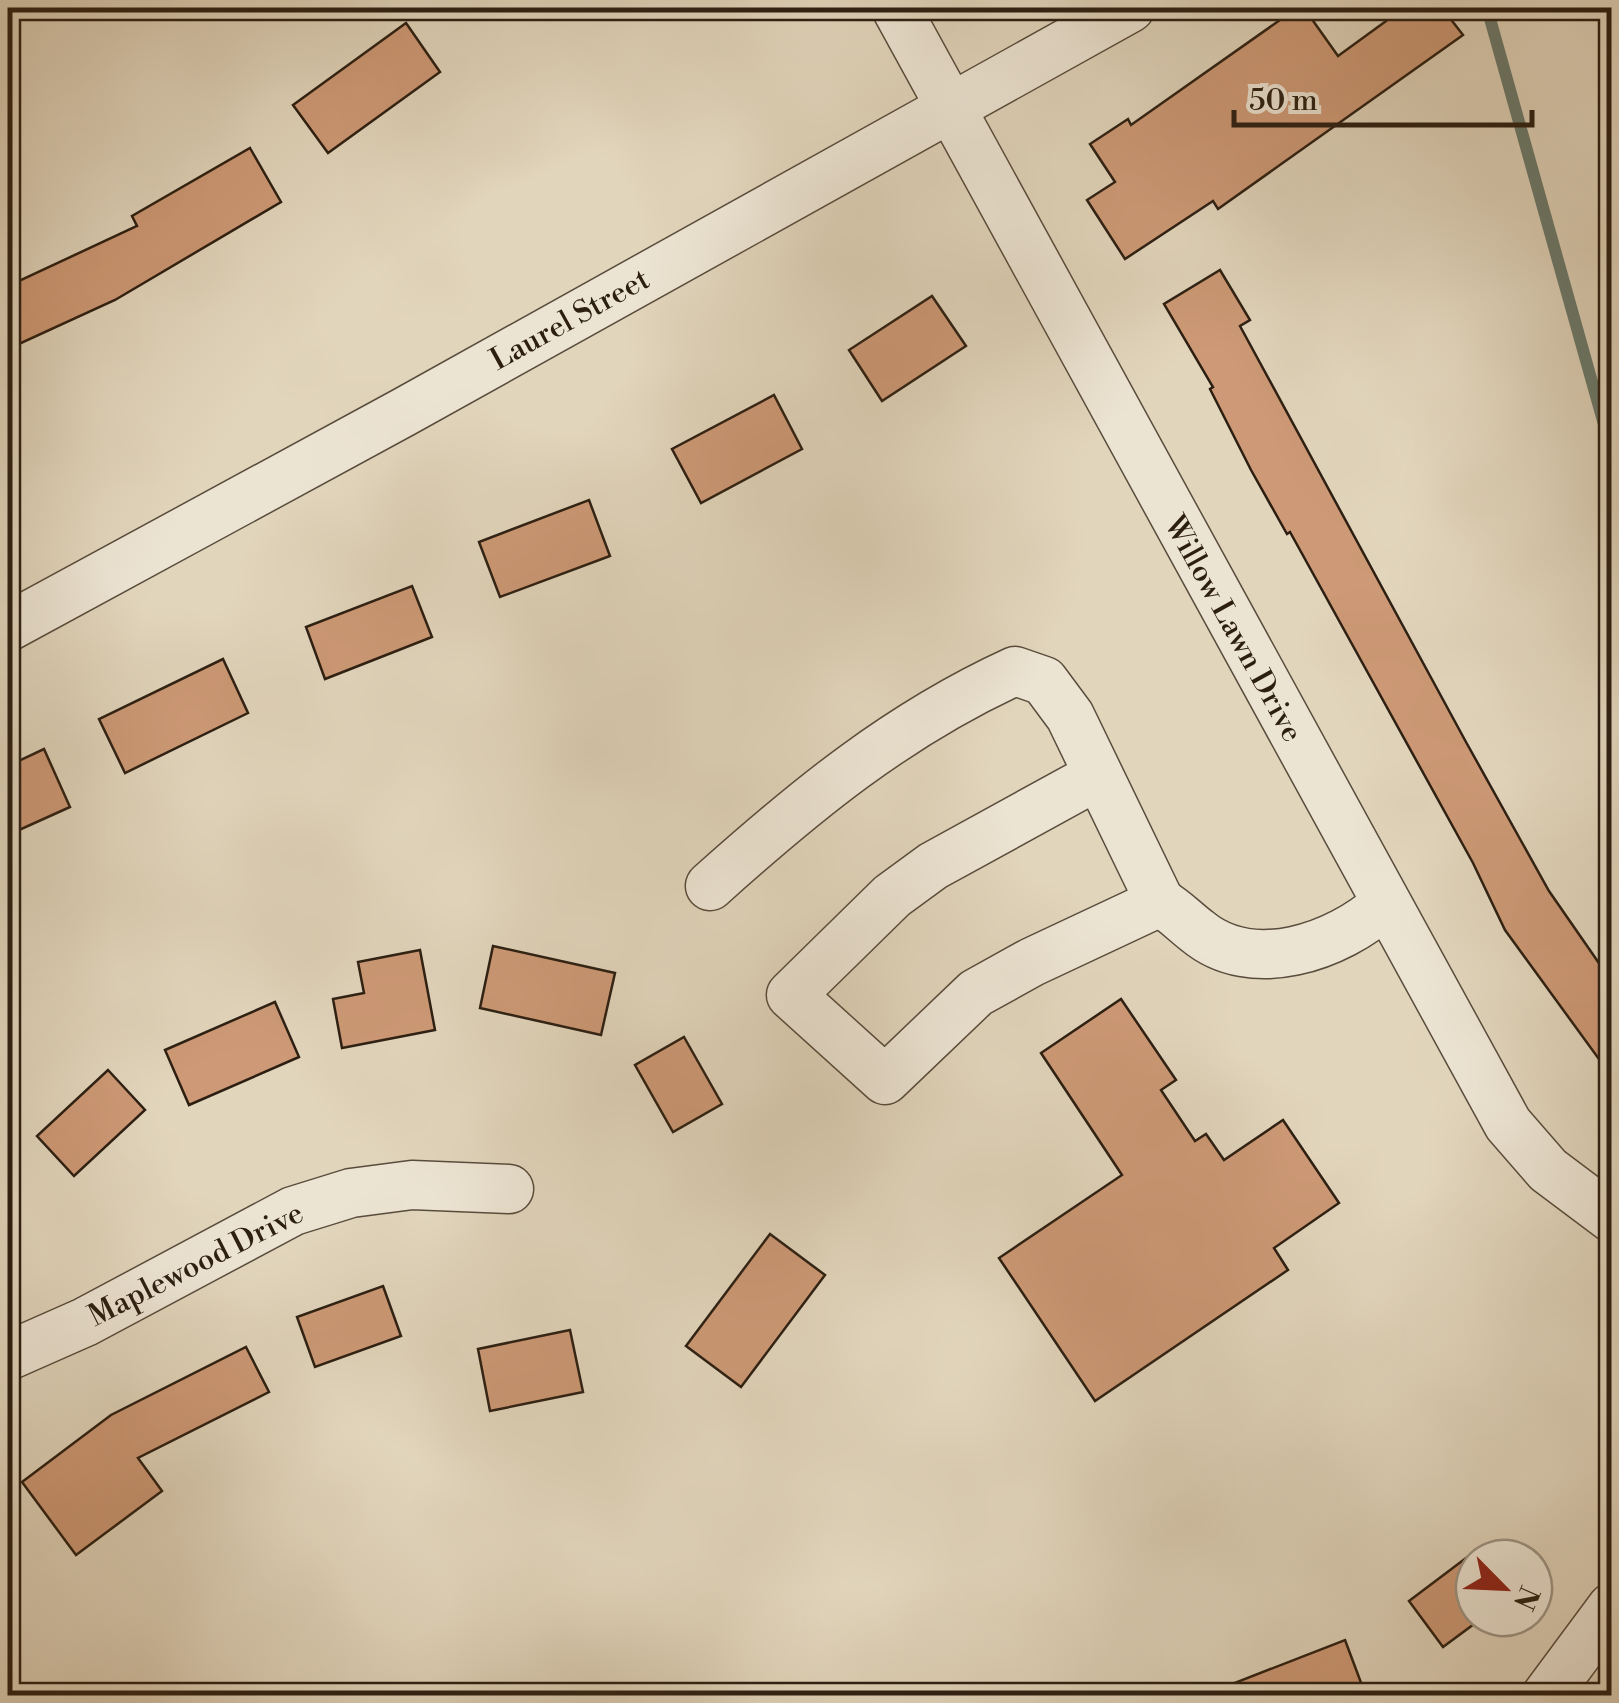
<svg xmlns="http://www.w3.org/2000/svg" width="1619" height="1703" viewBox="0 0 1619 1703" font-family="'Libre Bodoni',serif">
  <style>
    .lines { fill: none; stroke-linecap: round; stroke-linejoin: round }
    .stream { stroke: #6b7b6e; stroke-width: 12 }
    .building { fill: #cd9976; stroke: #2c1f12; stroke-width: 2.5 }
    .minor-casing { stroke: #594c3c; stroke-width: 51 }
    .minor { stroke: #ece4d3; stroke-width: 48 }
    .labels { text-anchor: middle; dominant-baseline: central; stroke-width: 8; stroke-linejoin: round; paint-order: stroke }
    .street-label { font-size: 30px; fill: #2c1f12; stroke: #ece4d3 }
  </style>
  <rect width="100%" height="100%" fill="#e1d5bc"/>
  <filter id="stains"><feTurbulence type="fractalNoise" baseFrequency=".002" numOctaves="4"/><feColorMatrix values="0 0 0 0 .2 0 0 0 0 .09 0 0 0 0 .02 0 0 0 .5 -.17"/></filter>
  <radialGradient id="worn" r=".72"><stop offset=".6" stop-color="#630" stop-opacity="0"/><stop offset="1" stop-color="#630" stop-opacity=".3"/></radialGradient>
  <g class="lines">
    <!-- stream -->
    <path class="stream" d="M 1487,8 L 1612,453"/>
  </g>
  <!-- building -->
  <g class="building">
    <path d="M 1297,8 L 1304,8 L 1338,56 L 1404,8 L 1442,8 L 1463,35 L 1218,209 L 1213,201 L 1125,259 L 1087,200 L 1115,182 L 1090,144 L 1128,119 L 1131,125 Z"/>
    <path d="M 406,23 L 440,72 L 328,153 L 293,105 Z"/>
    <path d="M 250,148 L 281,202 L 115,300 L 8,349 L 8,286 L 137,226 L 132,216 Z"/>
    <path d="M 1220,270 L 1250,320 L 1240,326 L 1466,742 L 1549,891 L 1612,982 L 1612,1077 L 1505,930 L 1473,863 L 1290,532 L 1287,534 L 1251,470 L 1210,389 L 1213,387 L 1164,304 Z"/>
    <path d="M 932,296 L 966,346 L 882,401 L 849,350 Z"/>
    <path d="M 774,395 L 802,449 L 701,503 L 672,449 Z"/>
    <path d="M 589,500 L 610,556 L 500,597 L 479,542 Z"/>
    <path d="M 412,586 L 432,637 L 325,679 L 306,627 Z"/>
    <path d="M 223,659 L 248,713 L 125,773 L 99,719 Z"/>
    <path d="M 44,749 L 70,807 L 8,835 L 8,766 Z"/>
    <path d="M 493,946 L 615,973 L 601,1035 L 480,1008 Z"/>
    <path d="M 420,950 L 435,1030 L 342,1048 L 333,999 L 364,993 L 358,962 Z"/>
    <path d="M 1121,999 L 1176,1080 L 1161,1090 L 1195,1141 L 1206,1134 L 1224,1160 L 1283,1120 L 1339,1203 L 1274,1248 L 1288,1270 L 1095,1401 L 999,1258 L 1122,1175 L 1041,1053 Z"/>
    <path d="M 275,1002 L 299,1057 L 189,1105 L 165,1050 Z"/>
    <path d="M 684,1037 L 722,1104 L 673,1132 L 635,1065 Z"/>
    <path d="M 108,1070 L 145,1110 L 74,1176 L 37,1136 Z"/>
    <path d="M 770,1234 L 825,1275 L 741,1387 L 686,1346 Z"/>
    <path d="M 383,1286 L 401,1336 L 315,1367 L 297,1317 Z"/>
    <path d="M 570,1330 L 583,1392 L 490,1411 L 478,1349 Z"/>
    <path d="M 246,1347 L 269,1392 L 138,1458 L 162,1491 L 76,1555 L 22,1482 L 111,1415 Z"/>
    <path d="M 1474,1552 L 1474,1624 L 1443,1647 L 1409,1601 Z"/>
    <path d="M 1345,1640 L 1366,1696 L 1209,1696 L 1209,1693 Z"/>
  </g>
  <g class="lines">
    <!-- minor casing -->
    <g class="minor-casing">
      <g id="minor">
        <path d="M 896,8 L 1508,1124 L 1548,1170 L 1612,1218"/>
        <path d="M 8,627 L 404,412 L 1130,8"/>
        <path d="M 1097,776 L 933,866 L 892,896 L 791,995 L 885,1080 L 976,993 L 1032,962 L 1160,902 C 1175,911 1184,921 1197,931 C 1252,977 1338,947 1385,904"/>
        <path d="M 710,886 C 806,800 897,725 1015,671 L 1044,681 L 1070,716 L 1160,902"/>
        <path d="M 8,1356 L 85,1322 L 293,1211 L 351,1193 L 412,1185 L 509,1189"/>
        <path d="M 1546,1696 L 1612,1607"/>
      </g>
    </g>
    <!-- minor -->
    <use href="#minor" class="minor"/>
  </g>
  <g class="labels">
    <!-- street labels -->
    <g class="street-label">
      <text transform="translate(570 320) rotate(-29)">Laurel Street</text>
      <text transform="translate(1233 629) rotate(61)">Willow Lawn Drive</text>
      <text transform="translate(196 1265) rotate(-27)">Maplewood Drive</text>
    </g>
  </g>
  <!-- margin -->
  <rect width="1619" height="1703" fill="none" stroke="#e1d5bc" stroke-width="40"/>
  <rect x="10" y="10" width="1599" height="1683" fill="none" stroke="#2c1f12" stroke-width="5"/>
  <rect x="20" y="20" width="1579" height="1663" fill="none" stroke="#2c1f12" stroke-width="2.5"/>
  <!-- north arrow -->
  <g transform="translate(1504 1588) rotate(114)"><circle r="48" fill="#ece4d3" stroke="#9f9586" stroke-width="2.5"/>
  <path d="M0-8L18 38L0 25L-18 38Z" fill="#8f2418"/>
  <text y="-15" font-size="28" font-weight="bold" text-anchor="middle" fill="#2c1f12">N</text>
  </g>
  <!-- scale -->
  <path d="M1234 110v15h298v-15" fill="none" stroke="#2c1f12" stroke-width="5"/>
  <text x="1249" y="110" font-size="30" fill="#2c1f12" stroke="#ece4d3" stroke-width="8" paint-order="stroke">50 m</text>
  <rect width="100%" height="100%" filter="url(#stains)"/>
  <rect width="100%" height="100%" fill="url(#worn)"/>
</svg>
